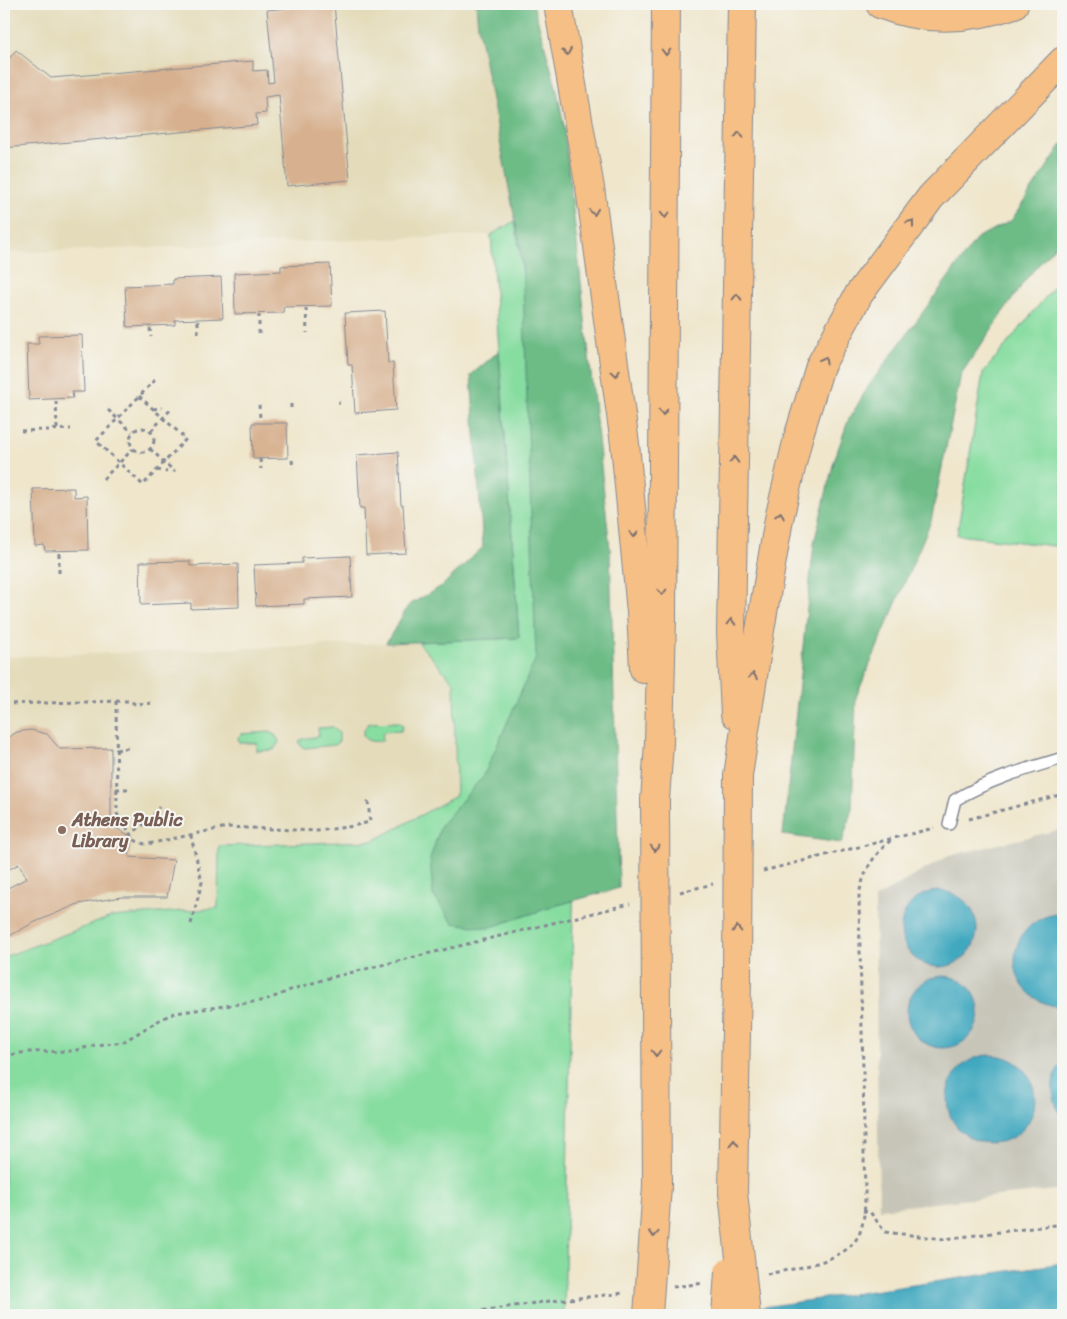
<svg xmlns="http://www.w3.org/2000/svg" width="1067" height="1319" viewBox="0 0 1067 1319" font-family="Sriracha,sans-serif">
  <style>
    .built { fill: #e4dbba }
    .industrial { fill: #c6c5b8 }
    .green { fill: #87dda0; stroke: #51867f }
    .forest { fill: #6dbc86; stroke: #447672 }
    .water { fill: #3fa8bf; stroke: #2d6c8e }
    .building { fill: #d7b18f }
    .lines { fill: none; stroke-linecap: round; stroke-linejoin: round }
    .lane-casing { stroke: #858a95; stroke-width: 14 }
    .highway-casing { stroke: #858a95; stroke-width: 30 }
    .path { stroke: #858a95; stroke-width: 3; stroke-dasharray: 4 4; stroke-linecap: butt }
    .lane { stroke: #fff; stroke-width: 11 }
    .highway { stroke: #f5bf86; stroke-width: 28 }
    .highway-bridge-casing { stroke: #858a95; stroke-width: 30; stroke-linecap: butt }
    .highway-bridge { stroke: #f5bf86; stroke-width: 28 }
    .oneway { stroke: #7d7070 }
    .education-dot { fill: #8d6e63; stroke: #f6f6f2; stroke-width: 2 }
    .labels { text-anchor: middle; dominant-baseline: central; stroke-width: 4; stroke-linejoin: round; paint-order: stroke }
    .education-label { font-size: 18px; font-weight: bold; fill: #785e54; stroke: #f6f6f2; text-anchor: start }
  </style>
  <rect width="100%" height="100%" fill="#f6f6f2"/>
  <filter id="ink" filterUnits="userSpaceOnUse"><feTurbulence type="fractalNoise" baseFrequency=".02" numOctaves="2"/><feDisplacementMap in="SourceGraphic" scale="10" xChannelSelector="R" yChannelSelector="G"/><feConvolveMatrix kernelMatrix="1 2 1 2 8 2 1 2 1" color-interpolation-filters="sRGB"/></filter>
  <filter id="wash" filterUnits="userSpaceOnUse"><feTurbulence type="fractalNoise" baseFrequency=".0096" numOctaves="4" result="noise"/><feDisplacementMap in="SourceGraphic" scale="20" xChannelSelector="R" yChannelSelector="G"/><feGaussianBlur stdDeviation="1.12" result="paint"/><feColorMatrix in="noise" values="0 0 0 0 0 0 0 0 0 0 0 0 0 0 0 0 0 1.4 0 .05"/><feComposite in="paint" operator="in"/></filter>
  <g filter="url(#wash)">
    <rect width="100%" height="100%" fill="#efe6cc"/>
    <!-- built -->
    <g class="built">
      <path d="M 4,4 L 476,4 L 478,26 L 515,221 L 491,235 L 4,253 Z"/>
      <path d="M 418,642 L 454,683 L 456,797 L 373,841 L 219,846 L 218,908 L 111,917 L 4,957 L 4,657 Z"/>
    </g>
    <!-- industrial -->
    <path class="industrial" d="M 1063,829 L 1063,1189 L 879,1209 L 875,898 L 949,856 Z"/>
    <!-- green -->
    <g class="green">
      <path d="M 515,221 L 579,648 L 564,1315 L 4,1315 L 4,957 L 111,917 L 218,908 L 219,846 L 373,841 L 456,796 L 454,683 L 418,642 L 519,638 L 491,235 Z"/>
      <path d="M 1063,276 L 1063,547 L 957,535 L 983,373 Z"/>
      <path d="M 399,722 L 403,726 L 401,731 L 383,732 L 382,741 C 368,743 355,738 369,723 Z"/>
      <path d="M 333,727 L 339,733 L 339,741 L 335,745 L 305,748 L 301,746 L 299,741 L 303,739 L 319,736 L 318,728 Z"/>
      <path d="M 270,732 L 276,736 L 279,742 L 274,750 L 257,751 L 257,743 L 239,743 L 238,737 L 241,734 Z"/>
    </g>
    <!-- forest -->
    <g class="forest">
      <path d="M 476,4 L 533,4 L 557,90 L 564,126 L 610,549 L 619,888 L 558,905 L 488,928 L 453,923 L 433,895 L 430,859 L 441,825 L 484,775 L 536,658 L 522,256 L 478,26 Z"/>
      <path d="M 1063,143 L 1063,237 L 1026,279 L 961,374 L 931,521 L 856,697 L 852,808 L 842,843 L 783,835 L 814,543 L 834,461 L 848,421 L 868,387 L 978,237 L 1011,221 Z"/>
      <path d="M 499,351 L 519,638 L 386,643 L 409,605 L 442,586 L 483,547 L 471,375 Z"/>
    </g>
    <!-- water -->
    <g class="water">
      <circle cx="939" cy="929" r="38"/>
      <path d="M 1063,913 L 1063,1007 C 1000,1003 998,918 1063,913 Z"/>
      <circle cx="943" cy="1012" r="36"/>
      <circle cx="991" cy="1099" r="44"/>
      <path d="M 1063,1062 L 1063,1118 C 1051,1101 1048,1078 1063,1062 Z"/>
      <path d="M 1063,1263 L 1063,1315 L 709,1315 Z"/>
    </g>
    <g id="blocks">
      <!-- building -->
      <g class="building">
        <path d="M 334,4 L 350,180 L 287,186 L 279,95 L 265,97 L 266,113 L 256,114 L 257,125 L 4,148 L 4,65 L 16,50 L 51,78 L 253,61 L 253,71 L 267,70 L 268,83 L 274,82 L 267,10 Z"/>
        <path d="M 330,264 L 332,306 L 283,307 L 284,313 L 235,314 L 234,273 L 281,271 L 281,266 Z"/>
        <path d="M 221,277 L 223,318 L 175,320 L 175,325 L 127,327 L 125,286 L 173,284 L 173,279 Z"/>
        <path d="M 385,311 L 388,363 L 393,363 L 396,410 L 355,413 L 352,365 L 348,365 L 345,313 Z"/>
        <path d="M 82,335 L 84,392 L 72,392 L 73,398 L 29,400 L 27,344 L 39,344 L 38,336 Z"/>
        <path d="M 252,423 L 287,423 L 288,458 L 253,459 Z"/>
        <path d="M 398,452 L 401,505 L 403,505 L 406,553 L 366,555 L 364,508 L 360,508 L 357,455 Z"/>
        <path d="M 74,488 L 74,497 L 87,496 L 88,550 L 45,551 L 44,545 L 35,546 L 33,489 Z"/>
        <path d="M 350,556 L 352,597 L 304,599 L 304,604 L 256,606 L 254,565 L 302,563 L 302,558 Z"/>
        <path d="M 190,561 L 190,566 L 238,564 L 239,607 L 191,609 L 191,603 L 141,605 L 140,562 Z"/>
        <path d="M 31,730 L 47,734 L 60,749 L 111,748 L 111,826 L 129,835 L 131,845 L 129,857 L 174,860 L 167,897 L 122,897 L 78,904 L 33,923 L 4,939 L 4,890 L 27,878 L 19,864 L 4,872 L 4,740 L 17,732 Z"/>
      </g>
    </g>
  </g>
  <g filter="url(#ink)">
    <use href="#blocks" fill-opacity="0" stroke="#858a95" stroke-width="1"/>
    <g class="lines">
      <!-- lane casing -->
      <g class="lane-casing">
        <path id="lane" d="M 949,824 L 955,800 C 988,780 1026,769 1063,758"/>
      </g>
      <!-- highway casing -->
      <g class="highway-casing">
        <g id="highway">
          <path d="M 558,4 L 590,188 L 625,444 L 641,612 L 644,669"/>
          <path d="M 880,4 C 924,22 969,20 1014,4"/>
          <path d="M 735,714 L 731,633 L 742,4"/>
          <path d="M 738,776 L 760,630 L 779,519 L 798,438 L 820,366 L 859,294 L 931,197 L 1063,61"/>
          <path d="M 655,800 L 659,743 L 662,617 L 666,4"/>
          <path d="M 656,1005 L 657,1186"/>
          <path d="M 733,1192 L 737,978"/>
        </g>
      </g>
      <!-- path -->
      <g class="path">
        <path d="M 306,308 L 307,333"/>
        <path d="M 198,321 L 198,336"/>
        <path d="M 150,328 L 151,337"/>
        <path d="M 259,334 L 259,315"/>
        <path d="M 139,396 L 186,439 L 143,485 L 96,441 L 156,379"/>
        <path d="M 56,401 L 57,429"/>
        <path d="M 338,403 L 340,403"/>
        <path d="M 291,404 L 291,412"/>
        <path d="M 259,405 L 260,418"/>
        <path d="M 153,409 L 162,408"/>
        <path d="M 108,410 L 132,432"/>
        <circle cx="142" cy="440" r="12"/>
        <path d="M 21,431 L 71,429"/>
        <path d="M 151,431 L 172,408"/>
        <path d="M 150,449 L 175,472"/>
        <path d="M 260,459 L 261,469"/>
        <path d="M 292,460 L 293,468"/>
        <path d="M 157,470 L 167,472"/>
        <path d="M 103,479 L 133,449"/>
        <path d="M 59,553 L 59,574"/>
        <path d="M 116,701 L 117,813 C 119,820 123,822 126,827 C 133,837 134,844 148,844 L 227,827 L 317,831 L 348,827 L 370,822 L 368,800"/>
        <path d="M 4,704 L 123,701 L 130,701 L 135,704 L 155,703"/>
        <path d="M 116,750 L 128,748"/>
        <path d="M 116,789 L 130,789"/>
        <path d="M 969,819 L 1063,794"/>
        <path d="M 129,835 L 149,821 L 159,807"/>
        <path d="M 763,871 L 934,828"/>
        <path d="M 680,892 L 713,884"/>
        <path d="M 191,924 L 202,882 L 191,836"/>
        <path d="M 4,1056 L 27,1052 L 73,1051 L 95,1045 L 123,1042 L 163,1018 L 175,1013 L 267,1000 L 293,989 L 329,978 L 630,904"/>
        <path d="M 863,1211 L 870,1212 L 885,1232 L 944,1239 L 1063,1224"/>
        <path d="M 767,1274 C 793,1269 843,1262 857,1238 C 869,1219 864,1179 864,1156 C 864,1068 860,981 859,894 C 865,869 872,857 891,840"/>
        <path d="M 673,1287 L 704,1283"/>
        <path d="M 451,1315 L 550,1301 L 625,1293"/>
      </g>
      <!-- lane -->
      <use href="#lane" class="lane"/>
      <!-- highway -->
      <use href="#highway" class="highway"/>
      <!-- highway-bridge casing -->
      <g class="highway-bridge-casing">
        <g id="highway-bridge">
          <path d="M 655,800 L 656,1005"/>
          <path d="M 737,978 L 738,776"/>
          <path d="M 733,1192 L 746,1315"/>
          <path d="M 648,1315 L 657,1186"/>
          <path d="M 726,1315 L 729,1272"/>
        </g>
      </g>
      <!-- highway-bridge -->
      <use href="#highway-bridge" class="highway-bridge"/>
    </g>
    <!-- one-way arrows -->
    <defs><path id="oneway-chevron" d="M-2-3.5L2.5 0L-2 3.5" fill="none" stroke-width="1.6" stroke-linecap="round" stroke-linejoin="round" transform="scale(1.25)"/></defs>
    <g class="oneway">
      <use href="#oneway-chevron" transform="translate(567 52) rotate(80)"/>
      <use href="#oneway-chevron" transform="translate(666 52) rotate(90)"/>
      <use href="#oneway-chevron" transform="translate(739 135) rotate(-89)"/>
      <use href="#oneway-chevron" transform="translate(594 212) rotate(82)"/>
      <use href="#oneway-chevron" transform="translate(665 215) rotate(90)"/>
      <use href="#oneway-chevron" transform="translate(911 223) rotate(-53)"/>
      <use href="#oneway-chevron" transform="translate(737 297) rotate(-89)"/>
      <use href="#oneway-chevron" transform="translate(824 360) rotate(-61)"/>
      <use href="#oneway-chevron" transform="translate(616 373) rotate(82)"/>
      <use href="#oneway-chevron" transform="translate(663 412) rotate(90)"/>
      <use href="#oneway-chevron" transform="translate(734 460) rotate(-89)"/>
      <use href="#oneway-chevron" transform="translate(780 515) rotate(-78)"/>
      <use href="#oneway-chevron" transform="translate(634 534) rotate(85)"/>
      <use href="#oneway-chevron" transform="translate(662 592) rotate(90)"/>
      <use href="#oneway-chevron" transform="translate(731 622) rotate(-89)"/>
      <use href="#oneway-chevron" transform="translate(753 676) rotate(-81)"/>
      <use href="#oneway-chevron" transform="translate(655 848) rotate(90)"/>
      <use href="#oneway-chevron" transform="translate(737 929) rotate(-90)"/>
      <use href="#oneway-chevron" transform="translate(656 1053) rotate(90)"/>
      <use href="#oneway-chevron" transform="translate(734 1143) rotate(-89)"/>
      <use href="#oneway-chevron" transform="translate(654 1234) rotate(94)"/>
    </g>
  </g>
  <!-- markers -->
  <circle class="education-dot" cx="62" cy="830" r="5"/>
  <g class="labels">
    <!-- education labels -->
    <g class="education-label">
      <text x="72" y="820">Athens Public<tspan x="72" dy="21">Library</tspan></text>
    </g>
  </g>
  <!-- margin -->
  <rect width="1067" height="1319" fill="none" stroke="#f6f6f2" stroke-width="20"/>
</svg>
